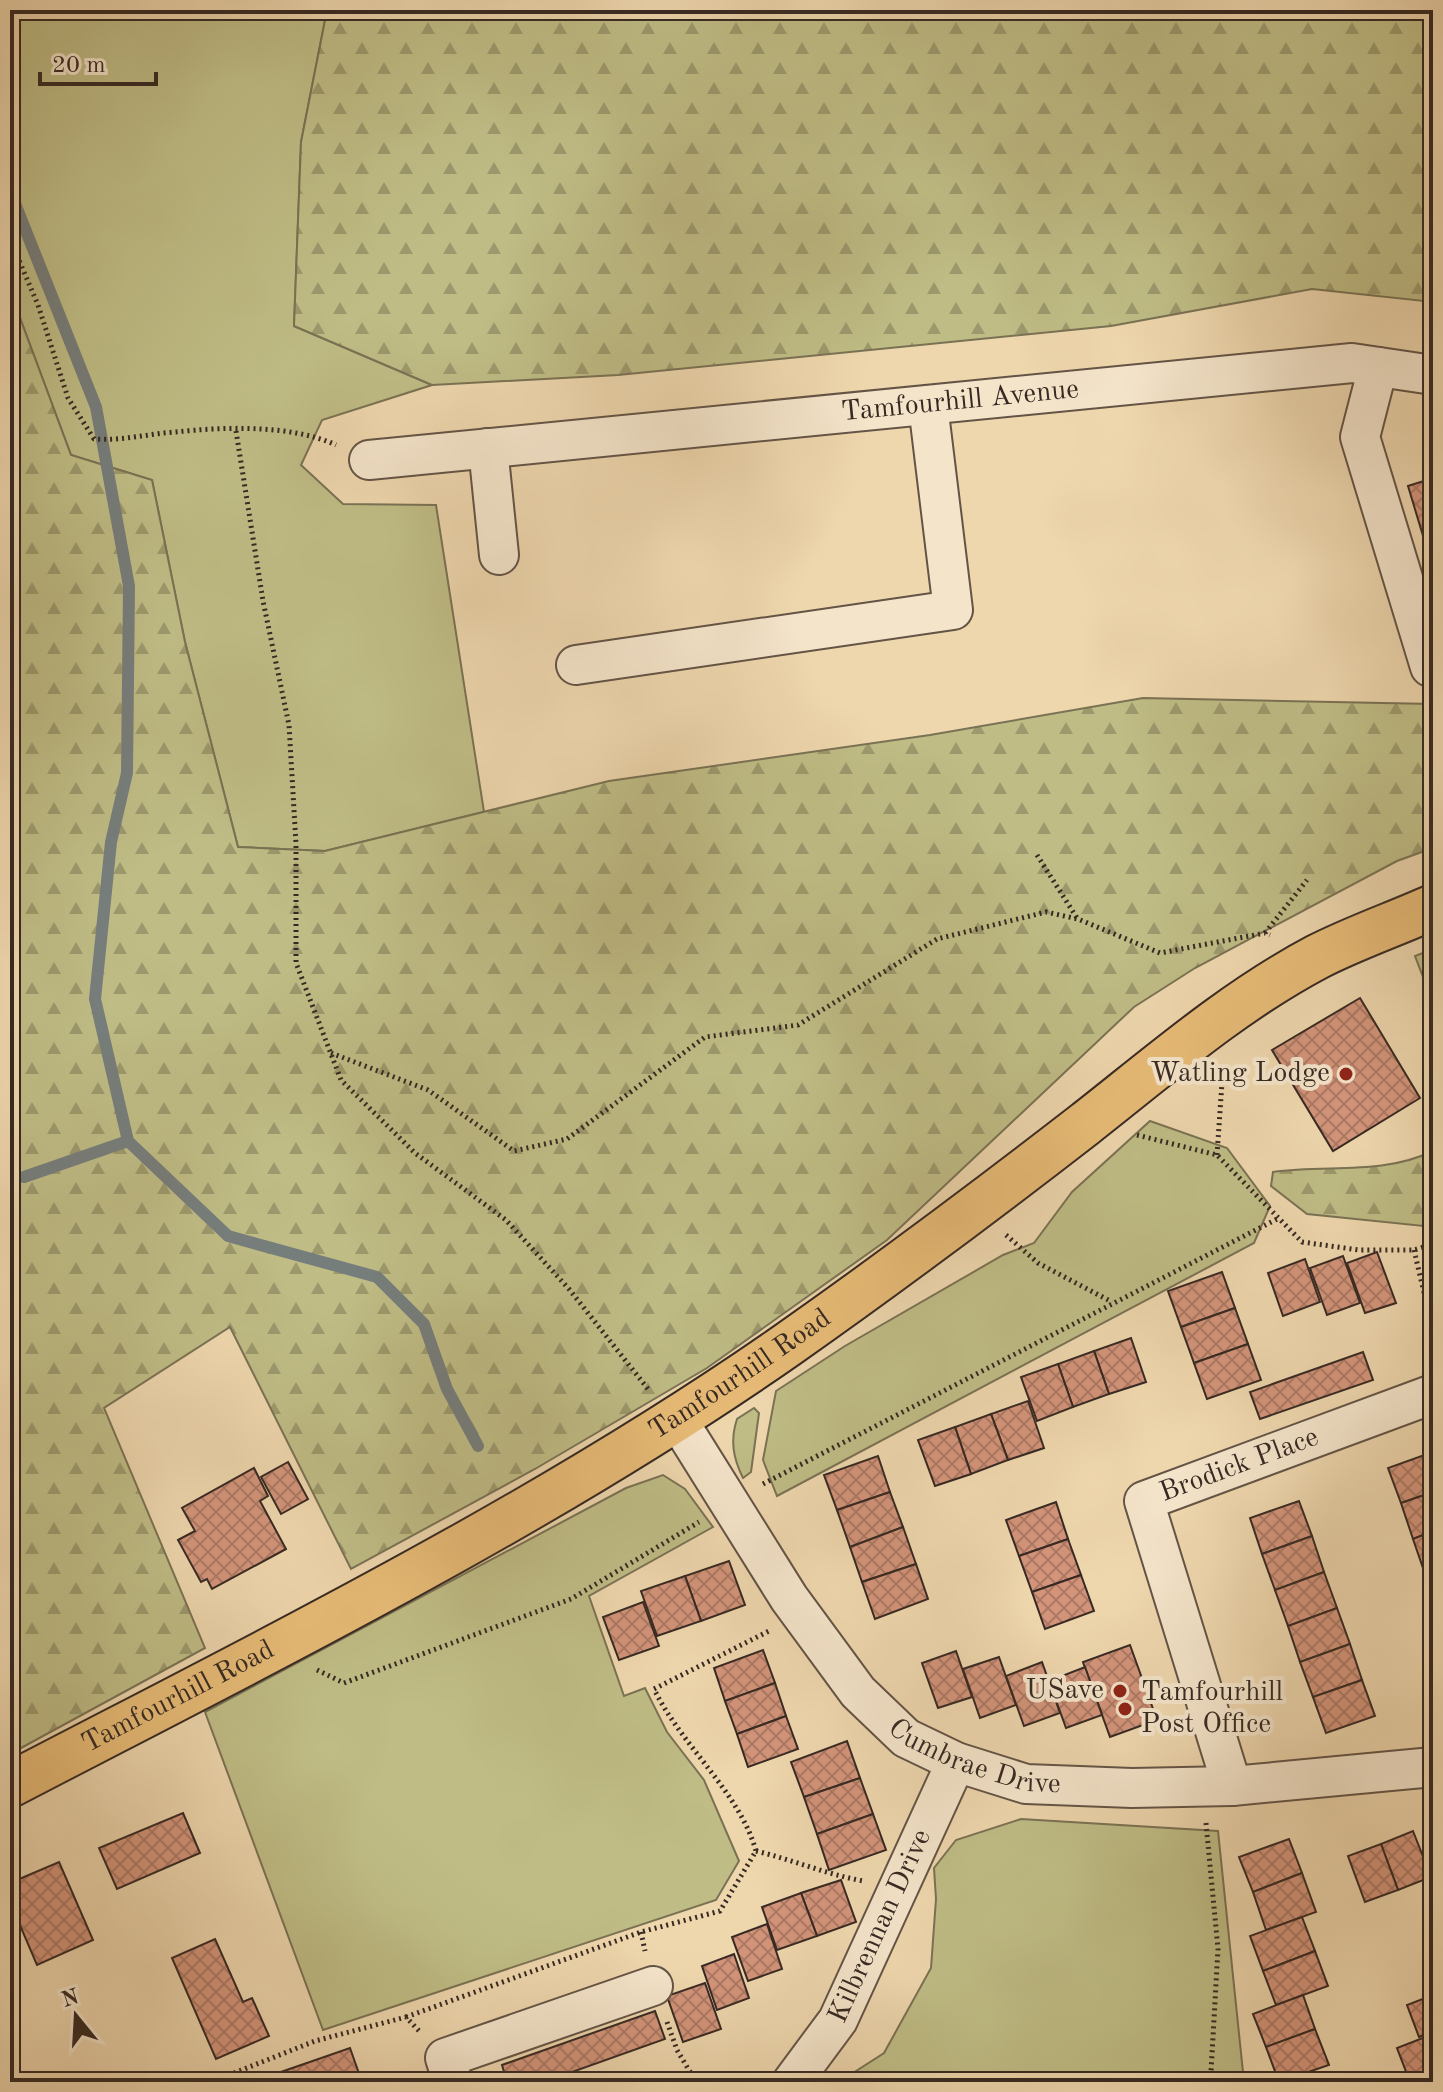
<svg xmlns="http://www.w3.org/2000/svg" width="1443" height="2092" viewBox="0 0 1443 2092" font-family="'Old Standard TT',serif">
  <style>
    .grass { fill: #bfbc85; stroke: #7a7254; stroke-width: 2 }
    .forest { fill: url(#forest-firs); stroke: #7a7254; stroke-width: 2 }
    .park { fill: url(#park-tufts); stroke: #7a7254; stroke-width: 2 }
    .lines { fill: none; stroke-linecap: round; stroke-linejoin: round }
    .stream { stroke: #767e7c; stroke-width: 12 }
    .building { fill: url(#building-cross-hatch); stroke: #362923; stroke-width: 2 }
    .minor-casing { stroke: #645446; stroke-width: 42 }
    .major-casing { stroke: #362923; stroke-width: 48 }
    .path { stroke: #362923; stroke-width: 5; stroke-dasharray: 2 4; stroke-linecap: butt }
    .minor { stroke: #f4e4ca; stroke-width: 38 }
    .major { stroke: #e7bb76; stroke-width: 44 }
    .poi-dot { fill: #8f2418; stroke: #f4e4ca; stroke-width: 3 }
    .labels { text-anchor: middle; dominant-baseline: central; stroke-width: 8; stroke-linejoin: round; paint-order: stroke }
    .street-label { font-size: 28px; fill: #362923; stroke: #f4e4ca }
    .poi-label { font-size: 28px; fill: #362923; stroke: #f4e4ca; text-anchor: end }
  </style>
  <defs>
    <pattern id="forest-firs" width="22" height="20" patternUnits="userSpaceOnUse" patternTransform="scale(2)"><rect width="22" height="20" fill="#bfbc85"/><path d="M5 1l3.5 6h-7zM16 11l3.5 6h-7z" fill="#9c996c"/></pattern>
    <pattern id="park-tufts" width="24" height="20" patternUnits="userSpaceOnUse" patternTransform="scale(2)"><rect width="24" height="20" fill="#bfbc85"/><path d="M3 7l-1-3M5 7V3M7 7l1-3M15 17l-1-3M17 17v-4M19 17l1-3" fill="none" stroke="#9c996c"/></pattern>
    <pattern id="building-cross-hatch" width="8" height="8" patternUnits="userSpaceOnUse" patternTransform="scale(2)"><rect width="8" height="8" fill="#d3947a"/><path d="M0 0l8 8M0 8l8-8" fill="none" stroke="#ac7964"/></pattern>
  </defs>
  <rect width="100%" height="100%" fill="#eed6ad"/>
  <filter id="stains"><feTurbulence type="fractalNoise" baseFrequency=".0025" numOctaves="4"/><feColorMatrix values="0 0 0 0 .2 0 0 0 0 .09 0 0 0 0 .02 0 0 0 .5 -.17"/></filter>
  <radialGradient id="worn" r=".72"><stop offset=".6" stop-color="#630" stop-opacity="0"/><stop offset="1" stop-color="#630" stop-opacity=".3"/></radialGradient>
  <!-- grass -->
  <g class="grass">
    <path d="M 10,10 L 327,10 L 301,142 L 294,326 L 432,385 L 322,420 L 301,465 L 343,504 L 436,505 L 484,812 L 325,851 L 238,847 L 185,642 L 152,480 L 71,455 L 10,291 Z"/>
    <path d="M 1150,1121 L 1227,1148 L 1270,1206 L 1254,1243 L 777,1496 L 763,1460 L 776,1391 L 845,1346 L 1003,1255 L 1034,1243 L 1072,1192 Z"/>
    <path d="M 754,1408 L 759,1413 L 751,1472 L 743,1478 C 733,1458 730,1440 737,1419 Z"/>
    <path d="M 663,1475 L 685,1489 L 713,1527 L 589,1596 L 624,1696 L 645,1688 L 667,1732 L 704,1780 L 739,1861 L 716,1900 L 323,2030 L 205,1712 L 626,1488 Z"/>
    <path d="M 1021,1819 L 1218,1831 L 1244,2082 L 839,2082 L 884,2053 L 931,1968 L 936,1899 L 934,1868 L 956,1840 Z"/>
  </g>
  <!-- forest -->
  <g class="forest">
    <path d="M 327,10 L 1433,10 L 1433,302 L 1312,289 L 1111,326 L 618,375 L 432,385 L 294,326 L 301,142 Z"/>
    <path d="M 10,291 L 71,455 L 152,480 L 185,642 L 238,847 L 325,851 L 609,781 L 930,735 L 1143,698 L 1433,704 L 1433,848 L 1397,861 L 1195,968 L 1134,1007 L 887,1240 L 707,1368 L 535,1469 L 351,1569 L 230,1327 L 104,1408 L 205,1648 L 10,1754 Z"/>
    <path d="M 1433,1151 L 1433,1227 L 1307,1214 L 1271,1186 L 1273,1172 C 1328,1164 1380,1176 1433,1151 Z"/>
  </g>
  <!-- park -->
  <path class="park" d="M 1433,949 L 1433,1003 L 1415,956 Z"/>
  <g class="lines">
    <!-- stream -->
    <g class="stream">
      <path d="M 10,191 L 96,407 L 129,586 L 127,773 L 111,842 L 95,999 L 128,1141 L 228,1236 L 377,1277 L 424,1324 L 447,1389 L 478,1446"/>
      <path d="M 24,1177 L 128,1141"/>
    </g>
  </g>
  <!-- building -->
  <g class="building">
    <path d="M 1433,478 L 1433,569 L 1408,486 Z"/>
    <path d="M 1360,998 L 1420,1098 L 1333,1151 L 1272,1050 Z"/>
    <path d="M 1377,1252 L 1396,1303 L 1365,1313 L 1347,1263 Z"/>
    <path d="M 1343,1256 L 1360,1303 L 1327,1315 L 1310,1268 Z"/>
    <path d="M 1305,1259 L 1320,1302 L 1283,1316 L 1268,1273 Z"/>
    <path d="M 1222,1272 L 1235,1308 L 1181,1327 L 1168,1291 Z"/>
    <path d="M 1235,1308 L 1248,1344 L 1194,1363 L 1181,1327 Z"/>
    <path d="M 1131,1338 L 1146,1382 L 1109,1394 L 1094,1351 Z"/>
    <path d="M 1248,1344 L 1261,1380 L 1207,1399 L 1194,1363 Z"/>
    <path d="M 1094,1351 L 1109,1394 L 1073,1407 L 1058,1364 Z"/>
    <path d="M 1363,1352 L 1373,1380 L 1260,1419 L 1250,1392 Z"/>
    <path d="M 1058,1364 L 1073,1407 L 1037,1421 L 1021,1377 Z"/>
    <path d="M 1028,1401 L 1044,1448 L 1008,1460 L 991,1414 Z"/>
    <path d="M 991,1414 L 1008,1460 L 971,1474 L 955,1427 Z"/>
    <path d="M 955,1427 L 971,1474 L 935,1486 L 918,1440 Z"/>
    <path d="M 1433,1452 L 1433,1492 L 1401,1503 L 1388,1468 Z"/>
    <path d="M 878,1456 L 890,1492 L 837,1510 L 824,1475 Z"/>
    <path d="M 288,1462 L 308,1499 L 281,1514 L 261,1477 Z"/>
    <path d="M 254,1468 L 268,1496 L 260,1501 L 286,1549 L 212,1589 L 207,1579 L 201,1582 L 178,1540 L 195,1531 L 182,1508 Z"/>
    <path d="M 890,1492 L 903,1527 L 850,1547 L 837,1510 Z"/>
    <path d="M 1433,1492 L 1433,1531 L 1413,1539 L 1401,1503 Z"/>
    <path d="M 1299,1501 L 1312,1536 L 1262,1554 L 1250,1518 Z"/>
    <path d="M 1056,1502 L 1068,1539 L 1019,1556 L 1006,1520 Z"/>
    <path d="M 903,1527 L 916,1564 L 862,1582 L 850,1547 Z"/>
    <path d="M 1433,1531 L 1433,1571 L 1425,1574 L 1413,1539 Z"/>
    <path d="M 1312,1536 L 1324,1572 L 1275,1590 L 1262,1554 Z"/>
    <path d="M 1068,1539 L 1081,1575 L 1032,1592 L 1019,1556 Z"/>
    <path d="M 729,1561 L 745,1605 L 701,1621 L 685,1576 Z"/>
    <path d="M 916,1564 L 928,1599 L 875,1619 L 862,1582 Z"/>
    <path d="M 1433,1571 L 1433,1595 L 1425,1574 Z"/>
    <path d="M 1324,1572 L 1337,1608 L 1288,1626 L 1275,1590 Z"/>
    <path d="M 1081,1575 L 1094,1611 L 1045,1629 L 1032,1592 Z"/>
    <path d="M 685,1576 L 701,1621 L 657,1636 L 641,1591 Z"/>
    <path d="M 643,1602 L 659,1646 L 619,1660 L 603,1617 Z"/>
    <path d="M 1337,1608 L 1350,1644 L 1300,1662 L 1288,1626 Z"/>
    <path d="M 1350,1644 L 1362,1680 L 1313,1697 L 1300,1662 Z"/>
    <path d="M 1130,1645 L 1157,1720 L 1110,1737 L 1083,1662 Z"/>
    <path d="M 763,1650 L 775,1683 L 725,1701 L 714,1668 Z"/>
    <path d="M 956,1651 L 972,1697 L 938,1708 L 922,1663 Z"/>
    <path d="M 999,1657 L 1016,1705 L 980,1718 L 963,1669 Z"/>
    <path d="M 1042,1662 L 1060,1713 L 1024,1726 L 1006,1676 Z"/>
    <path d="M 1085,1667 L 1102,1715 L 1066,1728 L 1049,1681 Z"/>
    <path d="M 1362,1680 L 1375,1716 L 1326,1733 L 1313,1697 Z"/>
    <path d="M 775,1683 L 786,1716 L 737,1734 L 725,1701 Z"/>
    <path d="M 786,1716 L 798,1749 L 748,1767 L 737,1734 Z"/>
    <path d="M 847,1741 L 860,1778 L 804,1797 L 791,1762 Z"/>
    <path d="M 860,1778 L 873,1814 L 817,1834 L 804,1797 Z"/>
    <path d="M 183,1813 L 200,1853 L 117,1889 L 99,1848 Z"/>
    <path d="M 873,1814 L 886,1850 L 829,1870 L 817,1834 Z"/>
    <path d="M 1413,1831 L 1431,1877 L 1398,1890 L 1381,1844 Z"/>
    <path d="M 1289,1839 L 1302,1873 L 1253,1892 L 1239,1857 Z"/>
    <path d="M 1381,1844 L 1398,1890 L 1365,1902 L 1348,1856 Z"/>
    <path d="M 1433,1845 L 1433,1866 L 1426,1848 Z"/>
    <path d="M 59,1862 L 93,1940 L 37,1965 L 10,1902 L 10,1883 Z"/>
    <path d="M 1302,1873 L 1316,1912 L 1266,1930 L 1253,1892 Z"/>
    <path d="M 841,1880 L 856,1922 L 817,1936 L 801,1893 Z"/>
    <path d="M 801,1893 L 817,1936 L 777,1950 L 762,1907 Z"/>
    <path d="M 1302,1917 L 1315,1951 L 1263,1971 L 1250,1936 Z"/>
    <path d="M 767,1924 L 782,1969 L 748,1981 L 732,1937 Z"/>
    <path d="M 215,1939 L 243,2002 L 252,1998 L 269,2036 L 216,2059 L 172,1958 Z"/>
    <path d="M 1315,1951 L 1328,1986 L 1276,2005 L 1263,1971 Z"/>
    <path d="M 734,1954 L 749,1998 L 717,2010 L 702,1966 Z"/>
    <path d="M 705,1983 L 721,2029 L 683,2042 L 667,1996 Z"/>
    <path d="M 1303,1995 L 1315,2029 L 1266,2047 L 1253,2014 Z"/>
    <path d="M 1433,1995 L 1433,2032 L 1419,2037 L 1407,2005 Z"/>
    <path d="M 655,2011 L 665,2039 L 544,2082 L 507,2082 L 502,2065 Z"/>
    <path d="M 1315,2029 L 1329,2065 L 1279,2082 L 1266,2047 Z"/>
    <path d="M 1433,2034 L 1433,2082 L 1410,2082 L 1397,2048 Z"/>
    <path d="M 350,2048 L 362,2082 L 284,2082 L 281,2072 Z"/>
    <path d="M 687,2072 L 691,2082 L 658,2082 Z"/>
    <path d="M 1310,2072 L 1314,2082 L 1283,2082 Z"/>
  </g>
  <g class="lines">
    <!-- minor casing -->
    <g class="minor-casing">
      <g id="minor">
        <path d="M 1378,367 L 1360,437 L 1430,667"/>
        <path d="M 488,448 L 499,555"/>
        <path id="s1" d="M 369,460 L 1352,363 L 1433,375"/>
        <path d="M 576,665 L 953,610 L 928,405"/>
        <path id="s2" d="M 677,1419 L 789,1598 L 858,1692 L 906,1738 L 956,1762 L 1026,1784 L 1132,1788 L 1232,1786 L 1433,1767"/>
        <path id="s3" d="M 1232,1786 L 1144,1501 L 1433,1394"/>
        <path d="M 453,2082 L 445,2058 L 653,1986"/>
        <path id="s4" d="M 792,2082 L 838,2020 L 956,1762"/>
      </g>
    </g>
    <!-- major casing -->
    <g class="major-casing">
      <g id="major">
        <path id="s5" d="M 10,1785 C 271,1649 545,1514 787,1345 C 888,1274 987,1200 1085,1124 C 1159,1066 1232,1002 1317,957 C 1354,938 1395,924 1433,907"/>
      </g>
    </g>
    <!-- path -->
    <g class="path">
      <path d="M 10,239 L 38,305 L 68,398 L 94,439 C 122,441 147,434 175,432 C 224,427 290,424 336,445"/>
      <path d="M 236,431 L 263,601 L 289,725 L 296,844 L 296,963 L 341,1080 L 415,1153 L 506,1220 L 569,1289 L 648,1389"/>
      <path d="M 1037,855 L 1077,918"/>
      <path d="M 1265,933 L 1307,880"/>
      <path d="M 331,1053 L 428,1090 L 514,1151 L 567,1139 L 705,1037 L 798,1025 L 937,939 L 1046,912 L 1078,919 L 1160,953 L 1265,933 L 1270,935"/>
      <path d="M 1137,1135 L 1217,1155 L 1302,1242 L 1359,1250 L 1414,1250 L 1433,1244"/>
      <path d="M 1217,1155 L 1223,1068"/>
      <path d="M 1006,1235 L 1038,1263 L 1112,1302"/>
      <path d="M 1414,1250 L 1433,1331"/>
      <path d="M 763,1484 L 1279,1218"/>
      <path d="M 317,1670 L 344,1683 L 571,1599 L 699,1522"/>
      <path d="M 1206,1823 L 1218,1949 L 1211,2072 L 1215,2082"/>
      <path d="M 756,1851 C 793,1860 826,1874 863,1881"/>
      <path d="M 641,1932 L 645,1951"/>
      <path d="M 406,2017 L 641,1932 L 720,1911 L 756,1851 C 740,1793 681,1745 654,1689 L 769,1631"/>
      <path d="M 667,2022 L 677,2050 L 696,2082"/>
      <path d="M 234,2073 L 315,2041 L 406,2017 L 421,2033"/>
      <path d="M 212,2082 L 234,2073 L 238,2082"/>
    </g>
    <!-- minor -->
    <use href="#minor" class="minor"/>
    <!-- major -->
    <use href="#major" class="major"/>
  </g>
  <!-- markers -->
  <g class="poi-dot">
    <circle cx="1346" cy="1074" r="8"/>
    <circle cx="1120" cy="1691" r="8"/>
    <circle cx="1125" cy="1709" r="8"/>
  </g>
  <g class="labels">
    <!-- street labels -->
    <g class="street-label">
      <text stroke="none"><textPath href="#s1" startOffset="594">Tamfourhill Avenue</textPath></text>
      <text stroke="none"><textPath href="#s5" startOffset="838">Tamfourhill Road</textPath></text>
      <text stroke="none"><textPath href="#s3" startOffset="400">Brodick Place</textPath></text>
      <text stroke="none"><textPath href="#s5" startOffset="190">Tamfourhill Road</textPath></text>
      <text stroke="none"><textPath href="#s2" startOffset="466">Cumbrae Drive</textPath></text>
      <text stroke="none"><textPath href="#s4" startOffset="180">Kilbrennan Drive</textPath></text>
    </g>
    <!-- poi labels -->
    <g class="poi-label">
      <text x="1330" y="1074">Watling Lodge</text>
      <text x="1104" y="1691">USave</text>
      <text x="1141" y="1693" text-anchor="start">Tamfourhill<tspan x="1141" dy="32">Post Office</tspan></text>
    </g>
  </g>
  <!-- margin -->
  <rect width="1443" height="2092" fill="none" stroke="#eed6ad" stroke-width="40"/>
  <rect x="12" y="12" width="1419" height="2068" fill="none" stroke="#362923" stroke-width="4"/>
  <rect x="20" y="20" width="1403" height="2052" fill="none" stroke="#362923" stroke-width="2"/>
  <!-- north arrow -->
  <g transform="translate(76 2016) rotate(342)" stroke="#f4e4ca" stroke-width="6" paint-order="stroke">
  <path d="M0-6L14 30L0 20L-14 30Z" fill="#362923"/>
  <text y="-12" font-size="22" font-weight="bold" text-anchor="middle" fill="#362923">N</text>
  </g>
  <!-- scale -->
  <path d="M40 72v12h116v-12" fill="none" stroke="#362923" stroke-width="4"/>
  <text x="52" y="72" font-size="24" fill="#362923" stroke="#f4e4ca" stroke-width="6" paint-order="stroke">20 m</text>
  <rect width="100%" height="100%" filter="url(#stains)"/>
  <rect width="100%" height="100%" fill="url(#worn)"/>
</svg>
